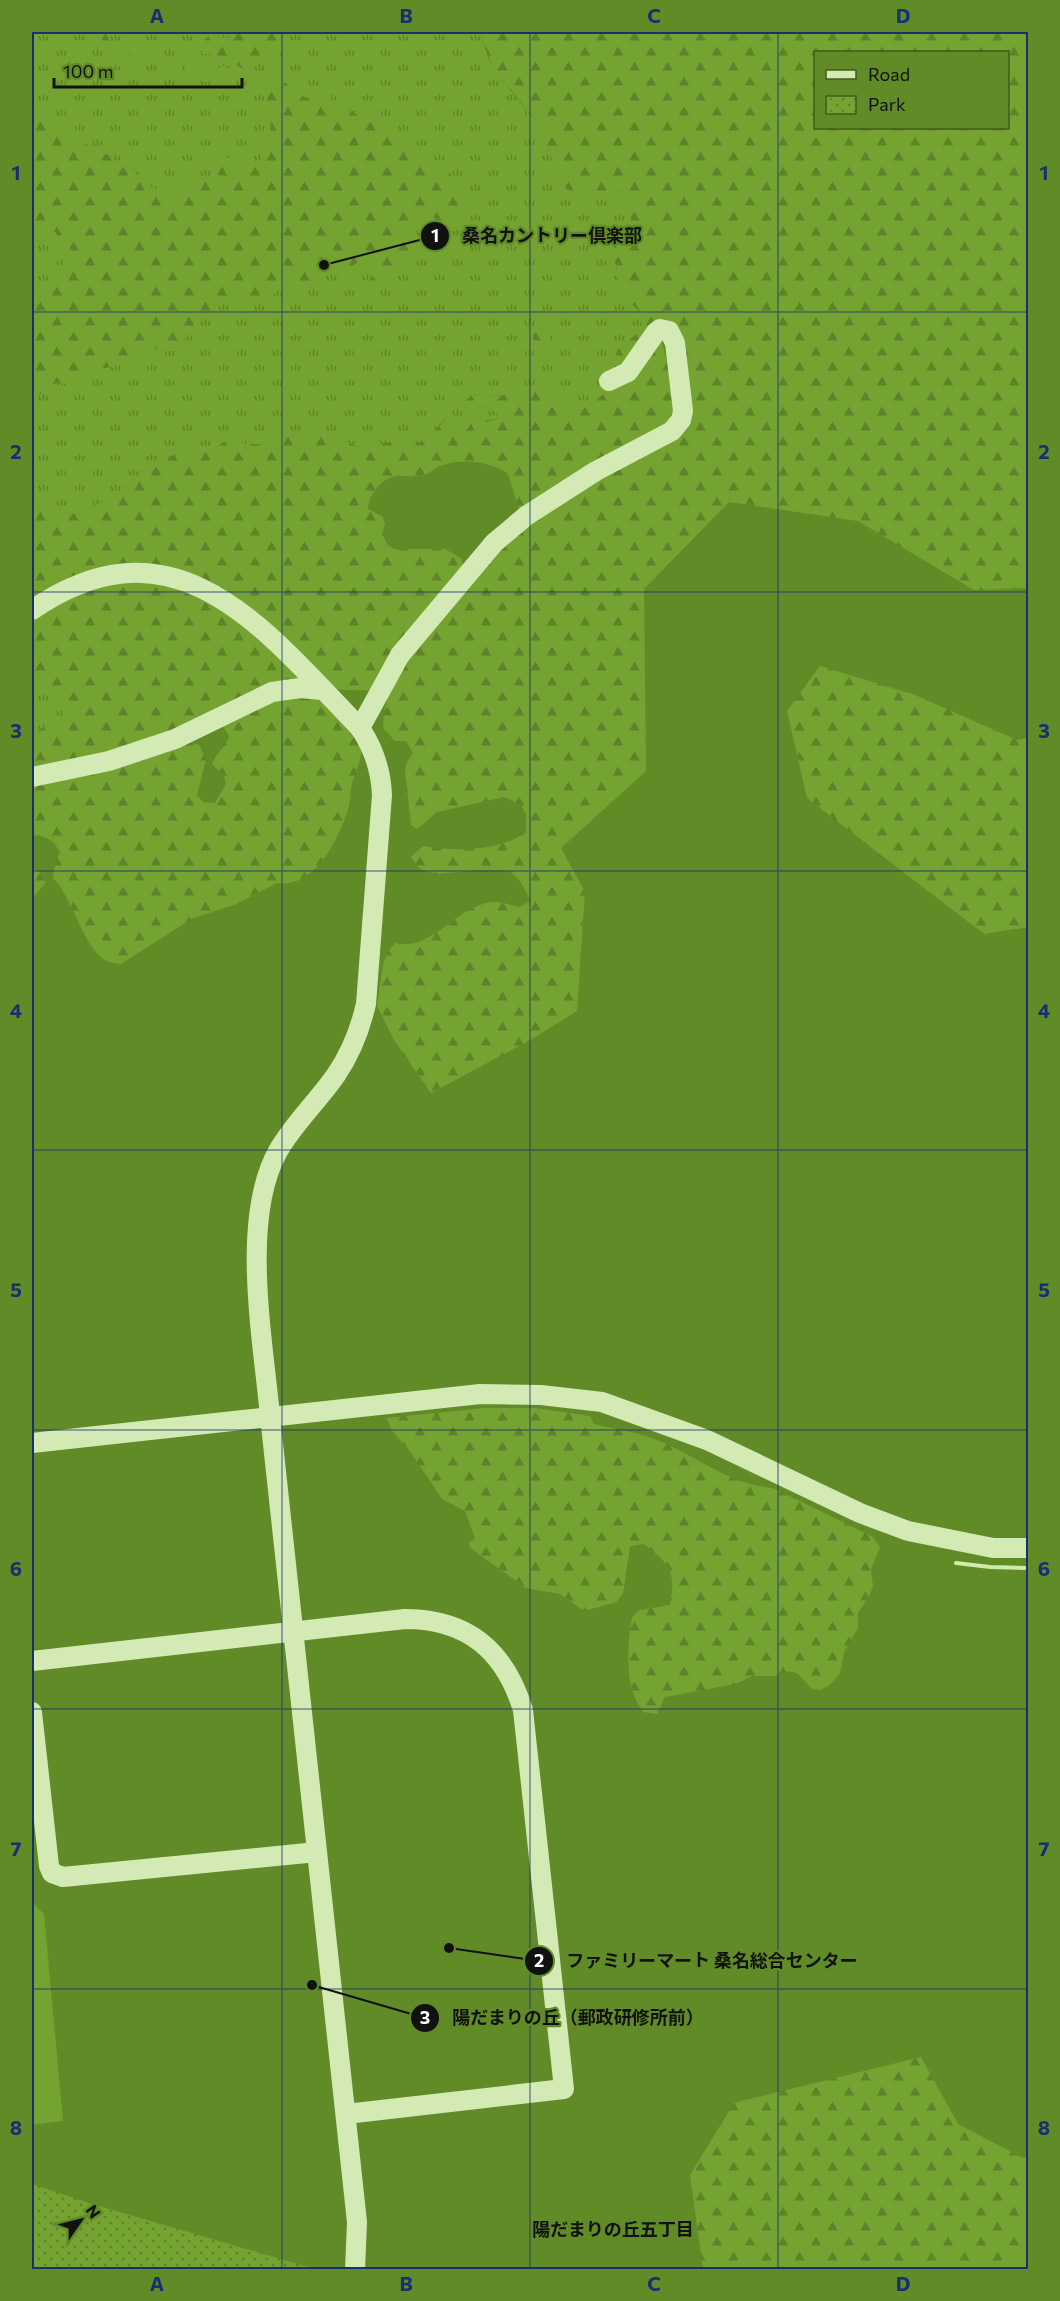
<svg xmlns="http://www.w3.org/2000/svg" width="1060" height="2301" viewBox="0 0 1060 2301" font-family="Commissioner,'Noto Sans JP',sans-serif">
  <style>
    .grass { fill: url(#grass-tufts) }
    .forest { fill: url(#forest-firs); fill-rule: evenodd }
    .park { fill: url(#park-dots) }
    .garden { fill: #75a331 }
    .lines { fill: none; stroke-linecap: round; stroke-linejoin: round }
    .stream { stroke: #d1eaa9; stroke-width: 4 }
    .minor { stroke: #d4eab5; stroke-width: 20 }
    .grid { fill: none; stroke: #173074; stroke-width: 1.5; stroke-opacity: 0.55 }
    .labels { text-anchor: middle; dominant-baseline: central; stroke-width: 4.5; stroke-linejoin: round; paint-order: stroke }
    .neighbourhood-label { font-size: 18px; font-weight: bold; fill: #111; stroke: #618b27 }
    .leader { fill: none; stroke: #111; stroke-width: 2 }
    .callout-dot { fill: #111; stroke: #618b27; stroke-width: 2 }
    .mark-label { font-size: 18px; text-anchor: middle; font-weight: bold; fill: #fff }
    .callout-label { font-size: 18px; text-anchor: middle; font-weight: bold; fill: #111; stroke: #618b27; stroke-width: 4.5; stroke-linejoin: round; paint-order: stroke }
    .neatline { fill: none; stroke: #173074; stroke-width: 2 }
    .grid-label { font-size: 20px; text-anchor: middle; font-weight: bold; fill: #173074 }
  </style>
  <defs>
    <pattern id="grass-tufts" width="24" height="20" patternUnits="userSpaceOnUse" patternTransform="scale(1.5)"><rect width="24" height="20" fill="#75a331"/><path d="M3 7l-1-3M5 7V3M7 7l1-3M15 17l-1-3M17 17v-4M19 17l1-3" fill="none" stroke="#5f8328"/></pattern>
    <pattern id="forest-firs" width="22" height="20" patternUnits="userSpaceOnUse" patternTransform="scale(1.5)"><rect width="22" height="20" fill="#75a331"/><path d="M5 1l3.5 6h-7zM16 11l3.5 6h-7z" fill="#5f8328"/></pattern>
    <pattern id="park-dots" width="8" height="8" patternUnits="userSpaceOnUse" patternTransform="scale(1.5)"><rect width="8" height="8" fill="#75a331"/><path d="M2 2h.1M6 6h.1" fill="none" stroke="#5f8328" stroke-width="1.8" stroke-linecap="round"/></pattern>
  </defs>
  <rect width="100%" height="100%" fill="#618b27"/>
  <!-- grass -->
  <g class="grass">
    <path d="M 32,32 L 480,32 L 489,61 L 514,95 L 541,127 L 559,180 L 596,196 L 622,190 L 628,191 C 638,215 628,233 613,252 C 617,266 618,287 626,298 C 632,306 642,310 642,321 C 642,348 593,342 629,376 L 582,410 L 560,404 L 554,398 L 477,395 L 482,406 L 493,410 L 501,418 L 471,423 L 467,431 L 459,438 L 446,418 L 424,442 L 385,443 L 363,448 L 335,438 L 299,435 L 260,444 L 242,444 L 240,431 L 210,452 L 197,454 L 184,451 L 150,464 L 119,493 L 79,514 L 58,513 L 38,508 L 32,509 Z"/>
    <path d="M 32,666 L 63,712 L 61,720 L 32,733 Z"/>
  </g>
  <!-- forest -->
  <g class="forest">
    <path d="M 102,32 L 105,32 L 122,63 L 118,64 C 106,54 100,47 102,32 Z"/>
    <path d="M 235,32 L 278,32 L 283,35 L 282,50 L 278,56 L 265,64 L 259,64 C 242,77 241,66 227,56 L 216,56 L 201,53 L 206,38 L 212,35 L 227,38 Z"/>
    <path d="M 480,32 L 1028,32 L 1028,588 L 974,590 L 858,521 L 729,502 L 644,589 L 646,771 L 561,848 L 585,892 L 577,1011 L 532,1039 L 431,1093 L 394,1040 L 377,1006 L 383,965 L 387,953 L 395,943 C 433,953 456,903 496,902 C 503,902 512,906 519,907 L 531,901 L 520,881 L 510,871 L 479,870 L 437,874 L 420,869 L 411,857 L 423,846 C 452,852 502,851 526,832 L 526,814 L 520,804 L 504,797 L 437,812 L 417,829 L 411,825 L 405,769 L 407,762 L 413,753 L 406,741 L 395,741 L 383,728 L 384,711 L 392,683 L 410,653 L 502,542 L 674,433 L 674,331 L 628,366 L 619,367 C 606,341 642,343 642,321 C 642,310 632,306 626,298 C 618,287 617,266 613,252 C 628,233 638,215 628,191 L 622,190 L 596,196 L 582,195 L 566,189 L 559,180 L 541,127 L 492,66 ZM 816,52 L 1008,52 L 1008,128 L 816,128 Z"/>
    <path d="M 129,36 L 146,60 L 143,63 C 133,61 122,47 121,37 Z"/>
    <path d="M 195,58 L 202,65 L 198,70 L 201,74 L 206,75 L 225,65 L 231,72 L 205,82 L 190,78 L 185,70 L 183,62 Z"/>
    <path d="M 279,79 C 290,83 297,98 310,98 C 315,97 321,93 326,93 L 332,98 L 322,103 L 327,110 L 352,111 L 364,120 L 374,118 C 381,129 386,136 398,141 C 402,143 407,143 411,146 C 415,149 417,153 421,156 C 444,172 469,177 468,210 L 454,221 L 437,221 L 429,213 L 421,214 L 403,225 L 404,230 L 411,231 L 417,253 C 411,255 408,252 403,254 C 393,257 391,270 386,278 C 383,285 377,292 371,297 L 369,283 L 374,276 L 373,266 L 366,257 C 357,261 352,268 343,274 L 334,272 L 310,283 L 276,291 L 270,297 L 268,304 L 263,304 L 252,298 L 241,303 L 224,303 L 208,313 L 198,320 L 184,340 L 172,351 L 148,348 L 141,356 L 134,359 L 130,354 L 118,365 L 84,373 L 63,385 L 59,383 L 53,384 L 44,393 L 32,396 L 32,300 L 73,252 L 52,229 L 41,231 L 32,237 L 32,114 L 47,120 L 82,142 L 112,157 L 120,166 L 132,169 L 145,184 L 170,195 L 182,193 L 182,184 L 204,181 L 215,182 L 219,178 L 215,158 L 218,151 C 225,154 231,163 237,164 C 267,172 272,140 270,119 C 269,113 264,108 264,101 C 263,94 265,89 268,83 Z"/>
    <path d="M 472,219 L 489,228 C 484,233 468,235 462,231 L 461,227 Z"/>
    <path d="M 541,323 L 548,330 L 551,341 L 546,347 L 540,348 L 535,344 L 530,330 Z"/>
    <path d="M 661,339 L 670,373 L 678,421 L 521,515 L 508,474 C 491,461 461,458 440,466 C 435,468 430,473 424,475 C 413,478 405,475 397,476 C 381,478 369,494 368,509 L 382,516 L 385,524 L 382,534 L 388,545 L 394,549 L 445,549 L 461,558 L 463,565 L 374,691 C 364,690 342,691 333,688 C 325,685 294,653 285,646 C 265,628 246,606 224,591 C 166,551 86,561 32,601 L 32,509 L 38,508 L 58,513 L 79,514 L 119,493 L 150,464 L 184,451 L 197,454 L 210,452 L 240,430 L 242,444 L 260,444 L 299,435 L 335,438 L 363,448 L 385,443 L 424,442 L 447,418 L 459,438 L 479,416 L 487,422 L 500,418 L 493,410 L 466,401 L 470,397 L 477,395 L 499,396 L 527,389 L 540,390 L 555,398 L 560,404 L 582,410 L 629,376 Z"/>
    <path d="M 128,580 L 172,585 L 221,606 L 307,683 L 172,734 L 32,772 L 32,733 L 61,720 L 63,712 L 32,666 L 32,620 L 34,616 L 58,599 Z"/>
    <path d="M 820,666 L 915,695 L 1017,740 L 1028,738 L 1028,927 L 984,934 L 807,798 L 787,711 Z"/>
    <path d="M 303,694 C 310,696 319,697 325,701 C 332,707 358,736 360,743 C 364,758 356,769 352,783 C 350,791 351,801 348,810 C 338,839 315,889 277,883 L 234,905 L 193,918 L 121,964 C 117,963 111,963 107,961 C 84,950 73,898 53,878 L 55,864 L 60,852 C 54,841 48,837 36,835 L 32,838 L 32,783 L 188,742 L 199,745 L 206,759 L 197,795 L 203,802 L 215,803 L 226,784 L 224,776 L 212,764 C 216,752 226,748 229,736 L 222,725 L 257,704 Z"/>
    <path d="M 32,869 L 42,873 L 45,883 L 37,893 L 32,897 Z"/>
    <path d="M 485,1408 L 535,1408 L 590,1416 L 594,1424 C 612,1429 631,1431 649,1437 C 691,1451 727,1485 773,1488 L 873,1537 L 880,1547 L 871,1569 L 873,1587 L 868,1598 L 858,1613 L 858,1628 L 844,1652 L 840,1673 L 830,1685 L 821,1690 L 812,1689 L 797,1673 L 788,1671 L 775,1676 L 753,1676 L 735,1684 L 665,1697 L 657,1714 L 643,1712 C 624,1686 627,1648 632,1617 L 640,1610 L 670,1605 C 676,1569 670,1565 644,1544 L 630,1546 L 623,1594 L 616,1602 L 584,1611 L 560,1594 L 526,1588 L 469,1547 L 469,1543 L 475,1538 L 465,1511 L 442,1499 L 412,1454 L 391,1429 L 387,1418 Z"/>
    <path d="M 921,2057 L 958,2124 L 1023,2158 L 1028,2157 L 1028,2269 L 703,2269 L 690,2175 L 734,2103 Z"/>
  </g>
  <!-- park -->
  <path class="park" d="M 32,2184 L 92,2204 L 315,2269 L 32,2269 Z"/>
  <!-- garden -->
  <path class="garden" d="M 32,1904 L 34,1904 L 44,1914 L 63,2121 L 32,2125 Z"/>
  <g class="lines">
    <!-- stream -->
    <path class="stream" d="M 956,1563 L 990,1567 L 1028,1568"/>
    <!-- minor -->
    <g class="minor">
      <path d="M 32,610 C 176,511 265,630 360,728 C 374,749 381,770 382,795 L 366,1004 C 360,1030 351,1053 336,1075 C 318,1101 294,1123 278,1151 C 240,1219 263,1339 270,1416 L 357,2222 L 355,2270"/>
      <path d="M 360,728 L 400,655 L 494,543 L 526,516 L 596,471 L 672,431 L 681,420 L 683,411 L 675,343 L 669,331 L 660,329 L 656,332 L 628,372 L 609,381"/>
      <path d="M 32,777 L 109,761 L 175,739 L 272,692 L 300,688 L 323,690"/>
      <path d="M 32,1443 L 480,1394 L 541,1395 L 602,1402 L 707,1440 L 860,1513 L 908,1531 L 993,1548 L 1028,1548"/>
      <path d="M 32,1661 L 405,1619 C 468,1619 505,1651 523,1710 L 564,2089 L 346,2114"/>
      <path d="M 32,1712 L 49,1866 L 52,1873 L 63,1877 L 317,1852"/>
    </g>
  </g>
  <!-- grid -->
  <path class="grid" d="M 282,32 L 282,2270M 530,32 L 530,2270M 778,32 L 778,2270M 32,312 L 1028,312M 32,592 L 1028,592M 32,871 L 1028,871M 32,1150 L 1028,1150M 32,1430 L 1028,1430M 32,1709 L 1028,1709M 32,1989 L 1028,1989"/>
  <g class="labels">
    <!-- neighbourhood labels -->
    <g class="neighbourhood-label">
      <text x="613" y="2229">陽だまりの丘五丁目</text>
    </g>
  </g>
  <!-- callouts -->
  <path class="leader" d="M324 265L435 236M449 1948L539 1961M312 1985L425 2018"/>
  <g class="callout-dot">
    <circle cx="324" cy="265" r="6"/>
    <circle cx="449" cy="1948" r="6"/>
    <circle cx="312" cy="1985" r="6"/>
    <circle cx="435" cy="236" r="15"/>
    <circle cx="539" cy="1961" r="15"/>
    <circle cx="425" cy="2018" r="15"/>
  </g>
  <g class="mark-label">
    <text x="435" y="242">1</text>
    <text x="539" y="1967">2</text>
    <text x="425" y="2024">3</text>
  </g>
  <g class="callout-label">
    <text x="552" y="242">桑名カントリー倶楽部</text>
    <text x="712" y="1967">ファミリーマート 桑名総合センター</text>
    <text x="578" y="2024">陽だまりの丘（郵政研修所前）</text>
  </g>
  <!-- border -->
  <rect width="1060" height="2301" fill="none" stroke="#618b27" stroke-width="66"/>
  <!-- legend -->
  <rect x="814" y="51" width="195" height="78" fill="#618b27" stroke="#415a1e" stroke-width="1.5"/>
  <rect x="826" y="70" width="30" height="9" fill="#d4eab5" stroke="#415a1e" stroke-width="1.5"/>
  <text x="868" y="81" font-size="18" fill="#111111">Road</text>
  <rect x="826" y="96" width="30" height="18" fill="url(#park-dots)" stroke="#415a1e" stroke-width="1.5"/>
  <text x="868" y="111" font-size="18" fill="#111111">Park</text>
  <!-- north arrow -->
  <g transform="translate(81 2220) rotate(55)" stroke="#618b27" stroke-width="4.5" paint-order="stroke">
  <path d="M0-4.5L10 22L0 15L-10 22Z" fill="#111111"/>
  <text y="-9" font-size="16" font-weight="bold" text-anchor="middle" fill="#111111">N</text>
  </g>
  <!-- scale -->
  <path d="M54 78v9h188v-9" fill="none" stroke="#111111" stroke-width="3"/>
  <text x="63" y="78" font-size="18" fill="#111111" stroke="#618b27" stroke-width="4.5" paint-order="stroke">100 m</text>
  <rect x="33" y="33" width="994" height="2235" class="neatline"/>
  <g class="grid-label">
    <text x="157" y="23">A</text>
    <text x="406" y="23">B</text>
    <text x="654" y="23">C</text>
    <text x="903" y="23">D</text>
    <text x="16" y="180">1</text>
    <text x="1044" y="180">1</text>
    <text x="16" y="459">2</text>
    <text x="1044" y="459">2</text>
    <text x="16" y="738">3</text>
    <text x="1044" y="738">3</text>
    <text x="16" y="1018">4</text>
    <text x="1044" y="1018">4</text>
    <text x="16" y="1297">5</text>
    <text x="1044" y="1297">5</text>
    <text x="16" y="1576">6</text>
    <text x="1044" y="1576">6</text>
    <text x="16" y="1856">7</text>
    <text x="1044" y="1856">7</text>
    <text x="16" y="2135">8</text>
    <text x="1044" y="2135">8</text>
    <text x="157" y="2291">A</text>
    <text x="406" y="2291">B</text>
    <text x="654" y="2291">C</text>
    <text x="903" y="2291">D</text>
  </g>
</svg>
